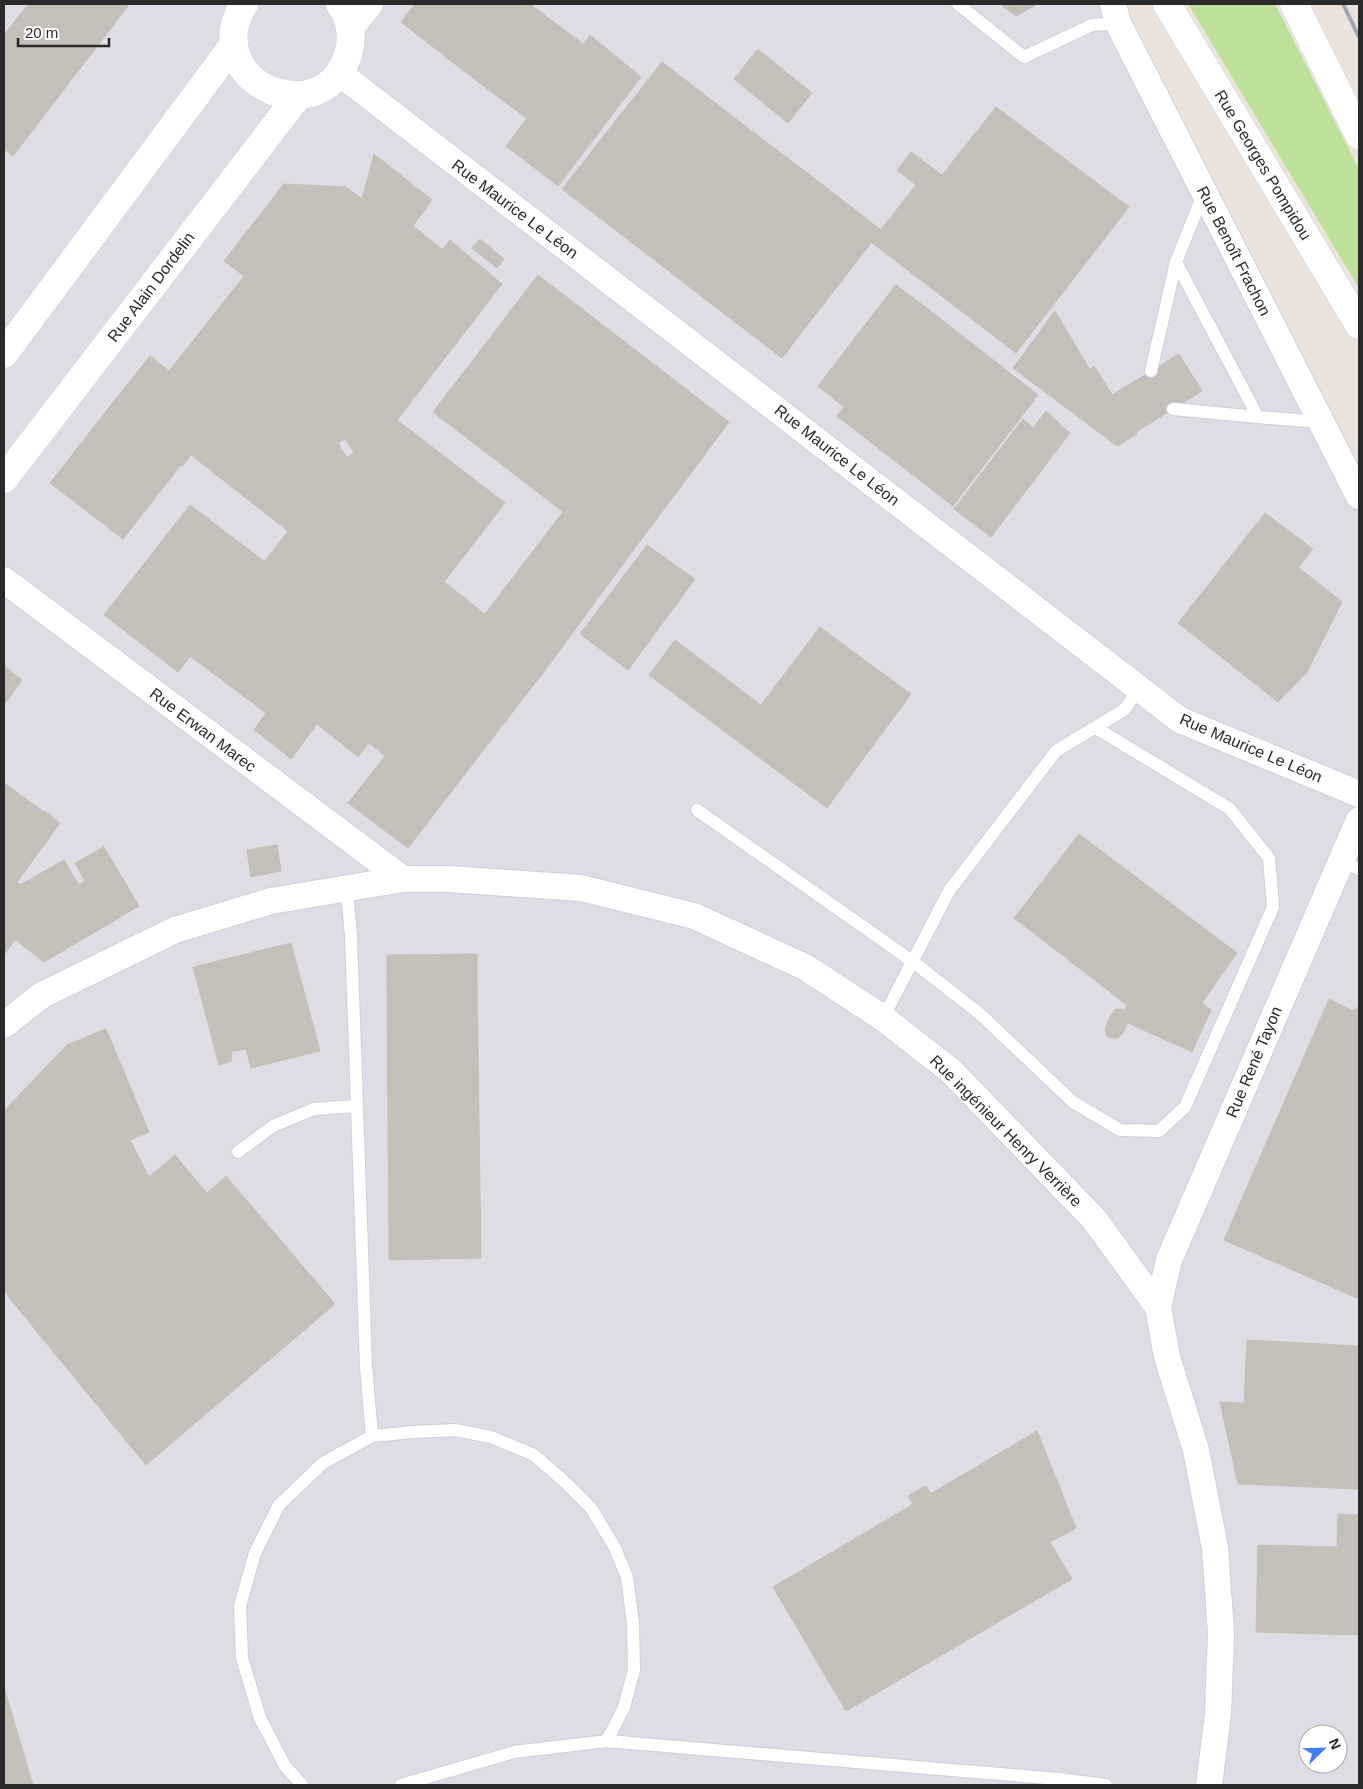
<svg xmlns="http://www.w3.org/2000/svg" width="1363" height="1789" viewBox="0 0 1363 1789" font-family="Arial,sans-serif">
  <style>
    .industrial { fill: #dedde5; fill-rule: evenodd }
    .green { fill: #bde19b }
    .building { fill: #c4bfb8; stroke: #c7bfb7 }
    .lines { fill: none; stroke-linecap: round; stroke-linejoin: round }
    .service-casing { stroke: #cbd1dc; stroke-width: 14 }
    .minor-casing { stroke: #cbd1dc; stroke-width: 28 }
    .tertiary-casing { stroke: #cbd1dc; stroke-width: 29 }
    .secondary-casing { stroke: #cbd1dc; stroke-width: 29 }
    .service { stroke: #fff; stroke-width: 12 }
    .minor { stroke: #fff; stroke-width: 26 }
    .tertiary { stroke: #fff; stroke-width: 28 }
    .secondary { stroke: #fff; stroke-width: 28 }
    .rail { stroke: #a0a6b4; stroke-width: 4 }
    .labels { text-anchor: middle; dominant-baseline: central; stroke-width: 4; stroke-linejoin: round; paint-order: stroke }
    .street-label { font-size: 16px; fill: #2a2a2a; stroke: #fff }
  </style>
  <rect width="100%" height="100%" fill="#ece3dd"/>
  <!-- industrial -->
  <path class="industrial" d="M 4,4 L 1113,4 L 1359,496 L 1359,1785 L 4,1785 ZM 1308,1734 L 1338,1734 L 1338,1764 L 1308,1764 Z"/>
  <!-- green -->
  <path class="green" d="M 1188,4 L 1275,4 L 1359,169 L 1359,288 Z"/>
  <!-- building -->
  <g class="building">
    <path d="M 28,4 L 126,4 L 128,6 L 13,156 L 4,149 L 4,35 Z"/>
    <path d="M 415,4 L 524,4 L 469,75 L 401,22 Z"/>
    <path d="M 524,4 L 530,4 L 583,44 L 526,118 L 469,75 Z"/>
    <path d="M 1000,4 L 1009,4 L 1013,10 L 1026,4 L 1029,9 L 1016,16 Z"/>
    <path d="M 1009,4 L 1023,4 L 1013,10 Z"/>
    <path d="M 1026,4 L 1037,4 L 1029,9 Z"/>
    <path d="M 590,35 L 641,77 L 558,186 L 506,146 Z"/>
    <path d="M 758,49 L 812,93 L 788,123 L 734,79 Z"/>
    <path d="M 662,62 L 770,145 L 670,272 L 562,189 Z"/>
    <path d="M 996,107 L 1129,207 L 1016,353 L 871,242 L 916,185 L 897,170 L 911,152 L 942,175 Z"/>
    <path d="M 770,145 L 814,178 L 714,306 L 670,272 Z"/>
    <path d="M 374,154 L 432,200 L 402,241 L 431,264 L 450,240 L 502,284 L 391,428 L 354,453 L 345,439 L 338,443 L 347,458 L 288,531 L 191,455 L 188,459 L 114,401 L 150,356 L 169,371 L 244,276 L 224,261 L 284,184 L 346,187 L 362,199 Z"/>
    <path d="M 814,178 L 881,230 L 782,358 L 714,306 Z"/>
    <path d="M 413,226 L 443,250 L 431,264 L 402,241 Z"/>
    <path d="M 480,239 L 504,259 L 497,268 L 472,248 Z"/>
    <path d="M 538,275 L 729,422 L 626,560 L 433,412 Z"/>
    <path d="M 896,285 L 923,305 L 901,333 L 874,313 Z"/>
    <path d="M 923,305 L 1038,395 L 953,506 L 837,416 L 844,407 L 818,386 L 874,313 L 901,333 Z"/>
    <path d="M 1055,311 L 1090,370 L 1094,366 L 1136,432 L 1137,434 L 1117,446 L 1013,368 Z"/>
    <path d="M 1179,354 L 1202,391 L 1136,432 L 1112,395 Z"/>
    <path d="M 114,401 L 188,459 L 182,466 L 181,465 L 123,539 L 50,483 Z"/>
    <path d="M 1046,411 L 1070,433 L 991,537 L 954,509 L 1023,419 L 1033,428 Z"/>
    <path d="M 397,420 L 505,503 L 444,582 L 322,488 L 345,459 L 391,428 Z"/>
    <path d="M 322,488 L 418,561 L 274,745 L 254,730 L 266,713 L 190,656 Z"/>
    <path d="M 190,505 L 264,561 L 178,672 L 104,615 Z"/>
    <path d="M 563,512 L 626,560 L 549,665 L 485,614 Z"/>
    <path d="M 1265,513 L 1313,549 L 1298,567 L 1342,602 L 1307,672 L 1278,702 L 1178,623 Z"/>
    <path d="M 647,545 L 695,579 L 628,670 L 580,634 Z"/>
    <path d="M 418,561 L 549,665 L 408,848 L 348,803 L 385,756 L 369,743 L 358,757 L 317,724 L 291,759 L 274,745 Z"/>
    <path d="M 820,627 L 848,648 L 764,761 L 649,675 L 675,640 L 761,705 Z"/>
    <path d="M 848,648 L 911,694 L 827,808 L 764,761 Z"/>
    <path d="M 4,666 L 22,680 L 4,705 Z"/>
    <path d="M 4,783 L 44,812 L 4,864 Z"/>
    <path d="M 45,811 L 60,823 L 17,882 L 20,885 L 64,860 L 78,884 L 34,910 L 39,920 L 4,893 L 4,864 Z"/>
    <path d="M 1079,834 L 1237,953 L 1202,1003 L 1211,1010 L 1192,1052 L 1128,1023 L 1123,1033 L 1118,1038 L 1111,1038 L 1107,1036 L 1105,1029 L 1110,1016 L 1116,1009 L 1125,1010 L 1127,1005 L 1014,918 Z"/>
    <path d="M 277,845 L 281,871 L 251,877 L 247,850 Z"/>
    <path d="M 104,847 L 139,906 L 44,962 L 4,931 L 4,893 L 39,920 L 34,910 L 85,881 L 75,863 Z"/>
    <path d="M 4,931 L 15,940 L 4,955 Z"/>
    <path d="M 291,943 L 320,1051 L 251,1068 L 246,1049 L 231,1052 L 232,1061 L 219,1065 L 193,967 Z"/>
    <path d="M 477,954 L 477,982 L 387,983 L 387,955 Z"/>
    <path d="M 477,982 L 481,1258 L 389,1260 L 387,983 Z"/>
    <path d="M 1329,999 L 1353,1011 L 1359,1006 L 1359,1299 L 1224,1240 Z"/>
    <path d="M 106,1029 L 149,1132 L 73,1164 L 4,1235 L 4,1111 L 67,1045 Z"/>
    <path d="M 130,1140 L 149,1177 L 44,1266 L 11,1300 L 4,1289 L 4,1235 L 73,1164 Z"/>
    <path d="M 175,1155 L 207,1193 L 226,1176 L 335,1304 L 146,1465 L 11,1300 L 44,1266 Z"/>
    <path d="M 1247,1340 L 1359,1346 L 1359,1489 L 1238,1484 L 1220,1402 L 1244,1403 Z"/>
    <path d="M 1037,1431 L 1076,1528 L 1050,1542 L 1072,1579 L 846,1711 L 773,1587 Z"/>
    <path d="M 926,1486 L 931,1494 L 913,1504 L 908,1496 Z"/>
    <path d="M 1338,1514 L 1359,1515 L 1359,1635 L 1256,1632 L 1258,1545 L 1337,1547 Z"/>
    <path d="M 4,1687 L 33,1785 L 4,1785 Z"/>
  </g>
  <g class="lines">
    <!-- service casing -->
    <g class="service-casing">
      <g id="service">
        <path d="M 958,4 L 1024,57 L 1092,25 L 1118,23"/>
        <path d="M 1204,192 L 1176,262 L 1258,417 L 1321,422"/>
        <path d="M 1151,371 L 1176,262"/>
        <path d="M 1173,409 L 1258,417"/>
        <path d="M 697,810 L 912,961 L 980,1014 L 1073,1102 L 1120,1130 L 1159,1131 L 1185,1107 L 1273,907 L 1269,858 L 1230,809 L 1096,728"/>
        <path d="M 1341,861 L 1359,869"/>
        <path d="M 883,1018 L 949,891 L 1056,751 L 1124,710 L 1140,688"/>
        <path d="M 357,1106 L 366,1367 L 372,1436"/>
        <path d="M 238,1152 L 273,1126 L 314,1109 L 357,1106 L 351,937 L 347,888"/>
        <path d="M 302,1785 L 285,1766 L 260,1718 L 242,1658 L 240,1606 L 255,1553 L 279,1505 L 323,1463 L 372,1436 L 413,1432 L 455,1430 L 491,1437 L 534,1455 L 566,1483 L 591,1508 L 614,1546 L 627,1577 L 633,1623 L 634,1670 L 624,1707 L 607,1741"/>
        <path d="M 401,1785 L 514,1752 L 607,1741 L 1059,1779 L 1106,1785"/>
      </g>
    </g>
    <!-- minor casing -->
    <g class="minor-casing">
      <g id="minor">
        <path d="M 1113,4 L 1118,23 L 1359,496"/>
        <path d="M 339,73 L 1180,720 L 1359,794"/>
        <path d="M 4,580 L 403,879"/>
        <path d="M 4,1025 L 42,995 L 175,930 L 271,901 L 403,879 L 449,879 L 581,888 L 694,916 L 805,967 L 883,1018 L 951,1071 L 1094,1219 L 1158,1307 L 1167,1357 L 1196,1450 L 1215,1548 L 1221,1633 L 1218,1714 L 1209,1785"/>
        <path d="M 1158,1307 L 1169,1260 L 1359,820"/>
      </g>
    </g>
    <!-- tertiary casing -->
    <g class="tertiary-casing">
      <g id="tertiary">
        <path d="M 244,4 C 196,84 326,137 349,51 C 353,35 350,17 340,4"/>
        <path d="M 350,27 L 369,4"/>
        <path d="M 4,354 L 234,44"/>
        <path d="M 4,479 L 298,96"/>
      </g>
    </g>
    <!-- secondary casing -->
    <g class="secondary-casing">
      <g id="secondary">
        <path d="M 1167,4 L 1359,325"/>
        <path d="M 1294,4 L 1359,135"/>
      </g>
    </g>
    <!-- service -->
    <use href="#service" class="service"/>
    <!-- minor -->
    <use href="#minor" class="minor"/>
    <!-- tertiary -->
    <use href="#tertiary" class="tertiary"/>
    <!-- secondary -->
    <use href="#secondary" class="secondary"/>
    <!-- rail -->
    <path class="rail" d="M 1343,4 L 1359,37"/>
  </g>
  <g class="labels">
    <!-- street labels -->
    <g class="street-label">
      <text transform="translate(1263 165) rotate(59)">Rue Georges Pompidou</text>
      <text transform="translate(515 209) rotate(37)">Rue Maurice Le Léon</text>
      <text transform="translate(1234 251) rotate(63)">Rue Benoît Frachon</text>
      <text transform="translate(151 287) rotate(-53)">Rue Alain Dordelin</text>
      <text transform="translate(837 455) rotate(38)">Rue Maurice Le Léon</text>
      <text transform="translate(203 730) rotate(37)">Rue Erwan Marec</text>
      <text transform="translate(1251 748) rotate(23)">Rue Maurice Le Léon</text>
      <text transform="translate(1254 1062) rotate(-67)">Rue René Tayon</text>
      <text transform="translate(1006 1131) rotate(45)">Rue ingénieur Henry Verrière</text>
    </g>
  </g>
  <!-- border -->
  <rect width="1363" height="1789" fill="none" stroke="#2a2a2a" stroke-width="10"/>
  <!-- north arrow -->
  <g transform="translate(1323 1749) rotate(67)"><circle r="24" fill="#ffffff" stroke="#aaaaaa"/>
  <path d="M0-4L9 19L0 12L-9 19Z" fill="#417cf5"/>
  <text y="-8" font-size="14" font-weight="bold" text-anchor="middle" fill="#2a2a2a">N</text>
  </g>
  <!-- scale -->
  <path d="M18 38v8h91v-8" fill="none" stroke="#2a2a2a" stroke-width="2.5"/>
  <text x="25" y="38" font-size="15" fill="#2a2a2a" stroke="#ffffff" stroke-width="4" paint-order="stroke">20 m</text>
</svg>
